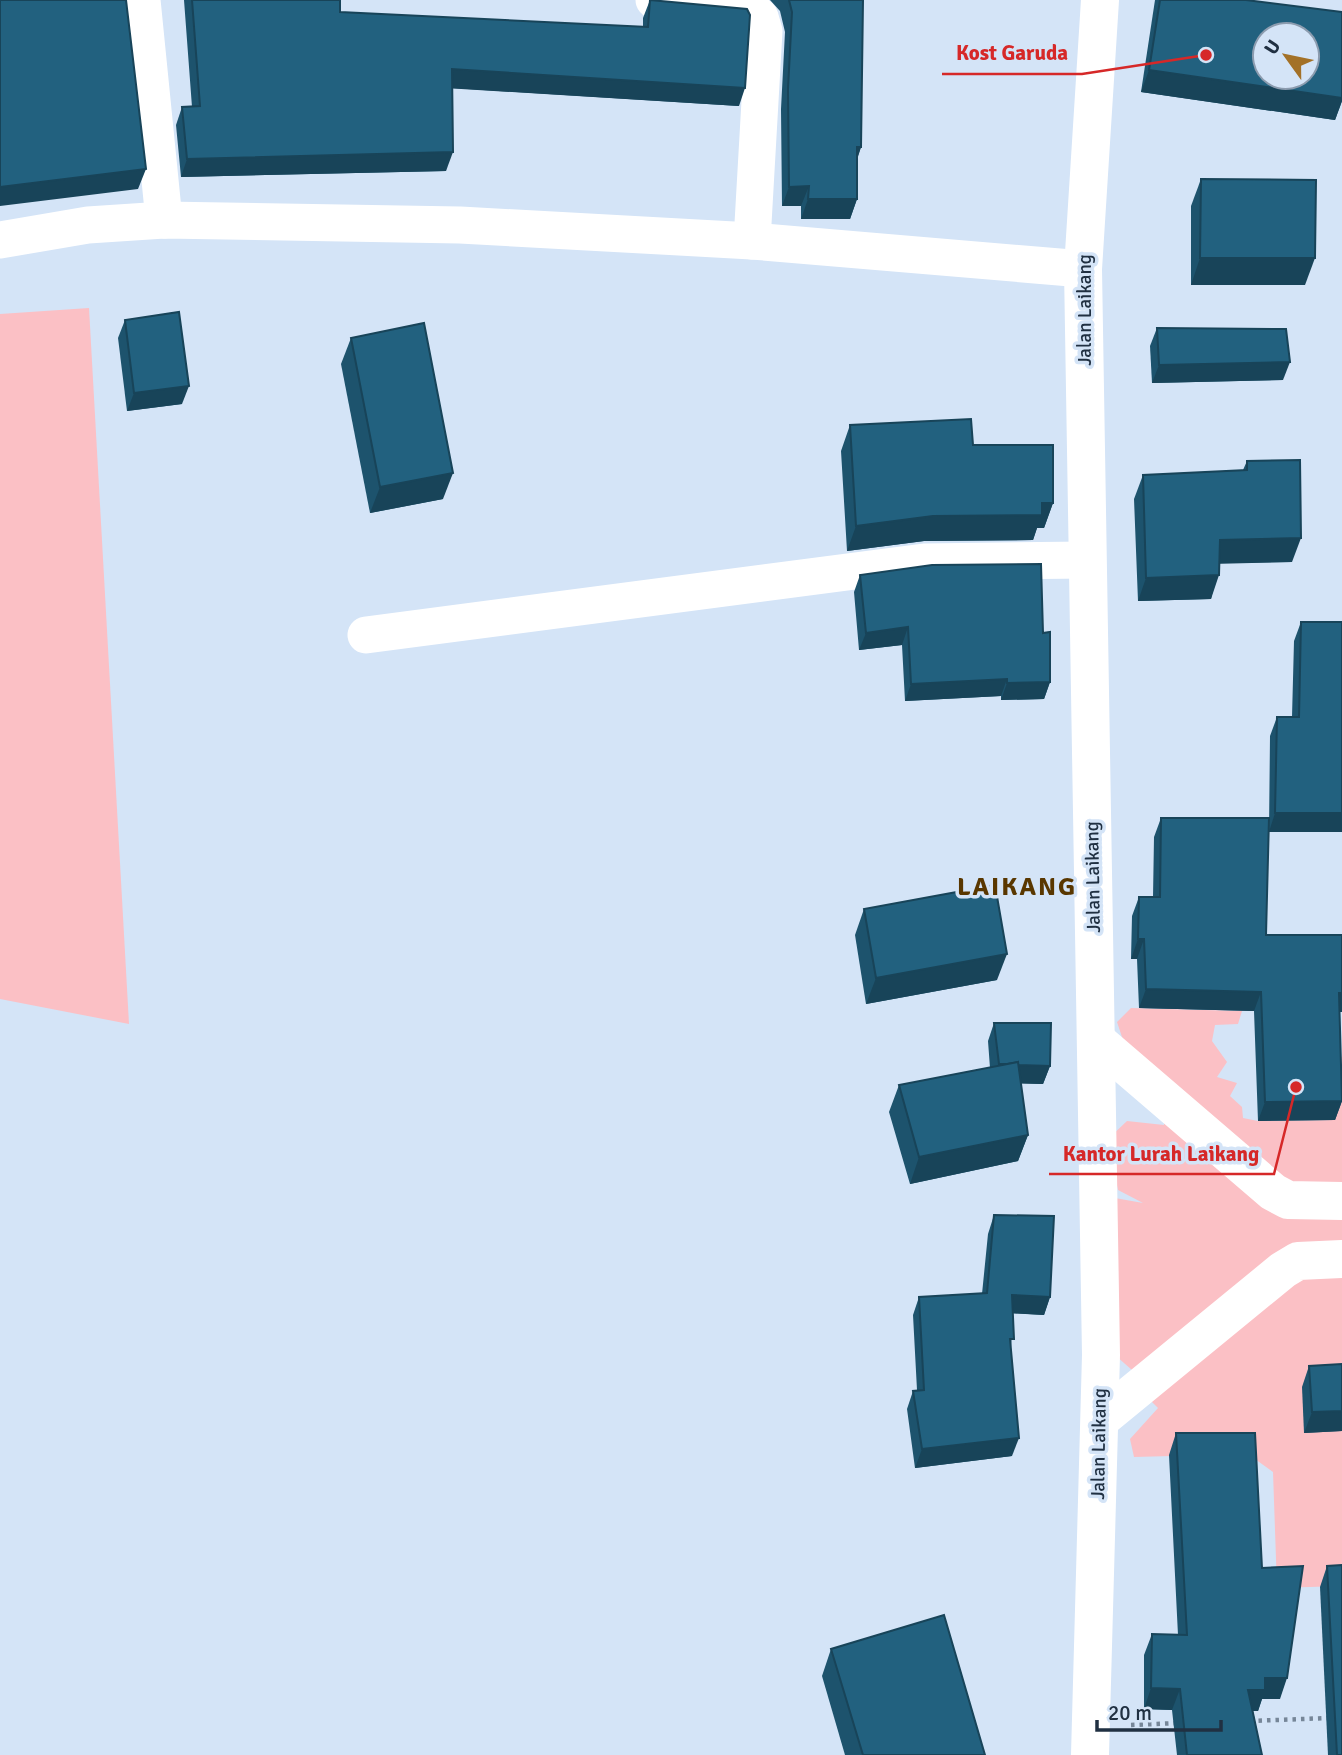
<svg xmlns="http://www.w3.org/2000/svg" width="1342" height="1755" viewBox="0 0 1342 1755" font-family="Signika,sans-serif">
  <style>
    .green { fill: #fbc0c5 }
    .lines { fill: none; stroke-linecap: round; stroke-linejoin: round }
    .path { stroke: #768698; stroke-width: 4.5; stroke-dasharray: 3.5 5; stroke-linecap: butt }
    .street { stroke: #fff; stroke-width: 37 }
    .secondary { stroke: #fff; stroke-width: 38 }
    .wall { fill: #1d536d }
    .shaded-wall { fill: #184459 }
    .building { fill: #22617f; stroke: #184459; stroke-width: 2; fill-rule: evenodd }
    .labels { text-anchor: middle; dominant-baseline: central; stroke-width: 7; stroke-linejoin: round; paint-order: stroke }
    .street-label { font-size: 19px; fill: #203042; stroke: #d4e4f7 }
    .district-label { font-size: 26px; font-weight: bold; letter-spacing: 2px; fill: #593700; stroke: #d4e4f7 }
    .leader { fill: none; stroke: #d62828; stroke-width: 2.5 }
    .callout-dot { fill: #d62828; stroke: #d4e4f7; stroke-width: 2.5 }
    .callout-label { font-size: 21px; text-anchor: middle; font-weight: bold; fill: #d62828; stroke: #d4e4f7; stroke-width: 7; stroke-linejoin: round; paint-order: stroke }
  </style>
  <rect width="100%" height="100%" fill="#d4e4f7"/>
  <!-- green -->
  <g class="green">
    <path d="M 89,308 L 129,1024 L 0,999 L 0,314 Z"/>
    <path d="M 1131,1008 L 1242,1011 L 1238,1024 L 1215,1025 L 1212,1041 L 1227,1062 L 1217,1077 L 1237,1083 L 1230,1096 L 1242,1107 L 1243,1118 L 1258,1121 L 1335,1120 L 1334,1053 L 1342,1057 L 1342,1586 L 1277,1588 L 1273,1472 L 1248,1454 L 1134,1457 L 1130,1439 L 1158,1408 L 1137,1387 L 1132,1370 L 1108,1349 L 1098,1195 L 1143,1203 L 1118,1190 L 1107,1140 L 1127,1121 L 1164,1125 L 1165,1114 L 1122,1037 L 1117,1022 Z"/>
  </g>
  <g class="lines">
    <!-- path -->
    <g class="path">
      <path d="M 1250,1721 L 1329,1718"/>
      <path d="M 1131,1725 L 1179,1723"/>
    </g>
    <!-- street -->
    <g class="street">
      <path d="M 142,0 L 164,220"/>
      <path d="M 654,0 L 749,7 L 760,17 L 764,31 L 752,241"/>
      <path d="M 0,240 L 88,225 L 164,220 L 460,225 L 752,241 L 1083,269"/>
      <path d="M 366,635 L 924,562 L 1087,560"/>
    </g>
    <!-- secondary -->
    <g class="secondary">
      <path d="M 1096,1040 L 1273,1192 L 1288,1200 L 1342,1201"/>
      <path d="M 1100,1420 L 1283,1270 L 1298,1261 L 1342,1259"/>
      <path d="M 1090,1755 L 1101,1355 L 1083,269 L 1100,0"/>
    </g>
  </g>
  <!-- wall -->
  <g class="wall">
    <path d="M 184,0 L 340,0 L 340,12 L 643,27 L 643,18 L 650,0 L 739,106 L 452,88 L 446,171 L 181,177 L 176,125 L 182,107 L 192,107 Z"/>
    <path d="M 770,0 L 863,0 L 861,147 L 857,160 L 857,199 L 850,219 L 801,219 L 801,206 L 782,206 L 781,109 L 785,32 L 780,11 Z"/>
    <path d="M 1155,0 L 1246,0 L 1342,12 L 1342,101 L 1335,120 L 1141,92 Z"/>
    <path d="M 1201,179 L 1305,285 L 1191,285 L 1191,206 Z"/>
    <path d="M 125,320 L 182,404 L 127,411 L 118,338 Z"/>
    <path d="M 1157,328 L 1283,380 L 1152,383 L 1150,346 Z"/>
    <path d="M 351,338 L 443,499 L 370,513 L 341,364 Z"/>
    <path d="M 850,425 L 973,445 L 1053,503 L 1044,528 L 1037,528 L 1033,540 L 924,541 L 847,551 L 841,451 Z"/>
    <path d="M 1247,461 L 1292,562 L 1219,563 L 1211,599 L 1138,601 L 1134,499 L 1143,475 L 1243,470 Z"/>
    <path d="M 860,575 L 1043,633 L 1050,682 L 1044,699 L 1001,700 L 1001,696 L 905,701 L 902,645 L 859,650 L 854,592 Z"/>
    <path d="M 1301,622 L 1342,622 L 1342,832 L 1269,832 L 1270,736 L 1277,717 L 1292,717 L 1294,641 Z"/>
    <path d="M 1161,818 L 1266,935 L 1339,1012 L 1342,1101 L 1335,1120 L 1258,1121 L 1254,1011 L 1139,1008 L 1137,959 L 1131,959 L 1132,916 L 1139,897 L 1153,897 L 1154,837 Z"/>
    <path d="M 864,909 L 997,980 L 866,1004 L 855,935 Z"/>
    <path d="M 994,1023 L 1050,1066 L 1043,1084 L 1021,1083 L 1028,1135 L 1018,1161 L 910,1184 L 889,1112 L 899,1085 L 990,1068 L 988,1041 Z"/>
    <path d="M 994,1215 L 1050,1297 L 1044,1315 L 1013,1313 L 1011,1348 L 1012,1456 L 915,1468 L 907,1409 L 913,1391 L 917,1390 L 913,1315 L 919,1297 L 982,1294 L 988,1234 Z"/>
    <path d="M 1342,1364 L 1342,1431 L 1304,1433 L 1302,1387 L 1309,1366 Z"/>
    <path d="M 1176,1433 L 1262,1568 L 1280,1699 L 1262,1699 L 1258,1711 L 1253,1711 L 1262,1755 L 1177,1755 L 1172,1710 L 1144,1709 L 1144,1655 L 1152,1634 L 1178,1635 L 1169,1455 Z"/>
    <path d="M 1327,1566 L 1342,1755 L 1328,1755 L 1320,1587 Z"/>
    <path d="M 831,1649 L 985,1755 L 845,1755 L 822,1676 Z"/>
  </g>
  <!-- shaded-wall -->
  <g class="shaded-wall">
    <path d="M 452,69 L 745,88 L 739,106 L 445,88 Z"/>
    <path d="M 1149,70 L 1342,98 L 1342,101 L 1335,120 L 1141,92 Z"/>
    <path d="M 857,147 L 861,147 L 854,167 Z"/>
    <path d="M 453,152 L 446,171 L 181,177 L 187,159 Z"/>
    <path d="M 146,169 L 138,189 L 0,206 L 0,187 Z"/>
    <path d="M 809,186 L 801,206 L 782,206 L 789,187 Z"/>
    <path d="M 808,199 L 857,199 L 850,219 L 801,219 Z"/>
    <path d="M 1200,258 L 1315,258 L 1305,285 L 1191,285 Z"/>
    <path d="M 1290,362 L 1283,380 L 1152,383 L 1159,365 Z"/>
    <path d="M 189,386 L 182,404 L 127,411 L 134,393 Z"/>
    <path d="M 453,473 L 443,499 L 370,513 L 380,487 Z"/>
    <path d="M 1042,503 L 1053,503 L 1044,528 L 1037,528 L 1033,540 L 924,541 L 847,551 L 856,526 Z"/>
    <path d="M 1301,538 L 1292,562 L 1211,564 L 1220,540 Z"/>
    <path d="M 1219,575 L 1211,599 L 1138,601 L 1146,578 Z"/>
    <path d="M 908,627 L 902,645 L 859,650 L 866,633 Z"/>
    <path d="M 1007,679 L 1001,696 L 905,701 L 911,684 Z"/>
    <path d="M 1050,682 L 1044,699 L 1001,700 L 1007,683 Z"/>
    <path d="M 1275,813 L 1342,813 L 1342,832 L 1269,832 Z"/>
    <path d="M 1138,939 L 1144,939 L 1137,959 L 1131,959 Z"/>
    <path d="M 1007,954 L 997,980 L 866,1004 L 876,978 Z"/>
    <path d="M 1146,989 L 1261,992 L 1254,1011 L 1139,1008 Z"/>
    <path d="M 1339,993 L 1342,993 L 1342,1012 L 1332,1012 Z"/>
    <path d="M 999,1064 L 1050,1066 L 1043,1084 L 992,1083 Z"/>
    <path d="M 1342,1101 L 1335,1120 L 1258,1121 L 1265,1102 Z"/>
    <path d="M 1028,1135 L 1018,1161 L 910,1184 L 919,1157 Z"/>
    <path d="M 1012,1295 L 1050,1297 L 1044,1315 L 1005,1313 Z"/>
    <path d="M 1342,1411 L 1342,1431 L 1304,1433 L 1312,1412 Z"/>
    <path d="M 1019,1438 L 1012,1456 L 915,1468 L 922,1449 Z"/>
    <path d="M 1265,1678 L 1287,1678 L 1280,1699 L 1262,1699 L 1258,1711 L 1241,1711 L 1248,1690 Z"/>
    <path d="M 1151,1688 L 1180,1689 L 1172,1710 L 1144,1709 Z"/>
  </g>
  <!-- building -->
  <g class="building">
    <path d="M 0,0 L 126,0 L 146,169 L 0,187 Z"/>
    <path d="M 192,0 L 340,0 L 340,12 L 648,27 L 650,0 L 747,9 L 750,15 L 745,88 L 452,69 L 453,152 L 187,159 L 182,107 L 200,106 Z"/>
    <path d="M 789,0 L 863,0 L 861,147 L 857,147 L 857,199 L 808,199 L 809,186 L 789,187 L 788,89 L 792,12 Z"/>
    <path d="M 1160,0 L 1246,0 L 1342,12 L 1342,98 L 1149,70 ZM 1265,35 L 1307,35 L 1307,77 L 1265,77 Z"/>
    <path d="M 1201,179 L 1316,180 L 1315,258 L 1200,258 Z"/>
    <path d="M 179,312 L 189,386 L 134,393 L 125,320 Z"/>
    <path d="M 424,323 L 453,473 L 380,487 L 351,338 Z"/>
    <path d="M 1157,328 L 1286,329 L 1290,362 L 1159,365 Z"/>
    <path d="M 971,419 L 973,445 L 1053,445 L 1053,503 L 1042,503 L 1042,515 L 933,516 L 856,526 L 850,425 Z"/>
    <path d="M 1300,460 L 1301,538 L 1220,540 L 1219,575 L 1146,578 L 1143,475 L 1247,470 L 1247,461 Z"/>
    <path d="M 1041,564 L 1043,633 L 1050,632 L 1050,682 L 1007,683 L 1007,679 L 911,684 L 908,627 L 866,633 L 860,575 L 932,565 Z"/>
    <path d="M 1301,622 L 1342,622 L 1342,813 L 1275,813 L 1277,717 L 1299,717 Z"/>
    <path d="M 1161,818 L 1269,818 L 1266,935 L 1342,935 L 1342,993 L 1339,993 L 1342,1101 L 1265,1102 L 1261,992 L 1146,989 L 1144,939 L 1138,939 L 1139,897 L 1160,897 Z"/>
    <path d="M 995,885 L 1007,954 L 876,978 L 864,909 Z"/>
    <path d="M 994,1023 L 1051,1023 L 1050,1066 L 1018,1065 L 1018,1062 L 1007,1064 L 999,1064 Z"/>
    <path d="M 1018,1062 L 1028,1135 L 919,1157 L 899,1085 Z"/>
    <path d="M 994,1215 L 1054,1216 L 1050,1297 L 1012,1295 L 1014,1339 L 1010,1339 L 1019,1438 L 922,1449 L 913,1391 L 924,1390 L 919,1297 L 987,1293 Z"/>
    <path d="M 1342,1364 L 1342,1411 L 1312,1412 L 1309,1366 Z"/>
    <path d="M 1176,1433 L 1255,1433 L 1262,1568 L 1303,1566 L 1287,1678 L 1265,1678 L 1265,1690 L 1248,1690 L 1262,1755 L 1187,1755 L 1180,1689 L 1151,1688 L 1152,1634 L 1187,1635 Z"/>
    <path d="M 1342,1565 L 1342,1755 L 1337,1755 L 1327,1566 Z"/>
    <path d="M 944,1615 L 985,1755 L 863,1755 L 831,1649 Z"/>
  </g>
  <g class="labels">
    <!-- street labels -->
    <g class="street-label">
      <text transform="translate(1085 310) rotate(-90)">Jalan Laikang</text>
      <text transform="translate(1093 877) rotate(-91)">Jalan Laikang</text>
      <text transform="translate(1099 1444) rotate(-89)">Jalan Laikang</text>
    </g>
    <!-- district labels -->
    <g class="district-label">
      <text x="1017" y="887">LAIKANG</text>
    </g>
  </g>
  <!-- callouts -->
  <path class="leader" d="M1206 55L1082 74H942M1296 1087L1274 1174H1049"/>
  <g class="callout-dot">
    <circle cx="1206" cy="55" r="7"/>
    <circle cx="1296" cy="1087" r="7"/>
  </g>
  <g class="callout-label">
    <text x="1012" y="60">Kost Garuda</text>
    <text x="1161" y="1161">Kantor Lurah Laikang</text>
  </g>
  <!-- north arrow -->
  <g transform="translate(1286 56) rotate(303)"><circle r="33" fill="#d4e4f7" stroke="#8c9caf" stroke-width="2"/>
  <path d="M0-5L12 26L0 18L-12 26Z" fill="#a37127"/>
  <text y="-10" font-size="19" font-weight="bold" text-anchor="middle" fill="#203042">U</text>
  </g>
  <!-- scale -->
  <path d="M1097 1720v10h124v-10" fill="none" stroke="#203042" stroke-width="3.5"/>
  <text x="1108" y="1720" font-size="21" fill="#203042" stroke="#d4e4f7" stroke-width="5" paint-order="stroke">20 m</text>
</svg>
